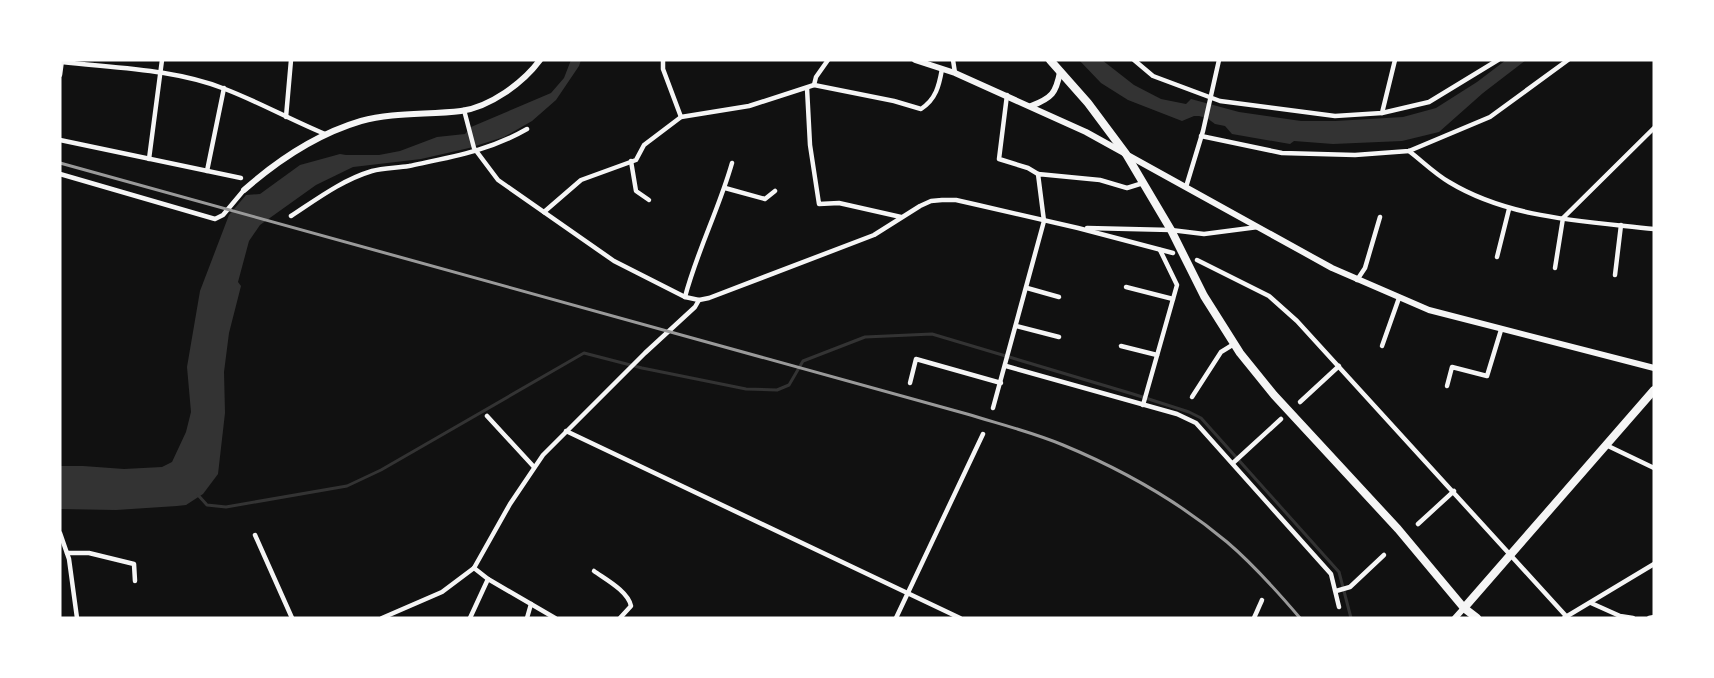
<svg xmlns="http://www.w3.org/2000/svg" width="1714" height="678" viewBox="0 0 1714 678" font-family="Spectral,serif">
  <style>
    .water { fill: #333 }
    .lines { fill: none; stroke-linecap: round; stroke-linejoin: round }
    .stream { stroke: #333; stroke-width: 3 }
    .minor { stroke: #f5f5f5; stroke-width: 4.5 }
    .tertiary { stroke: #f5f5f5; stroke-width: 6 }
    .primary { stroke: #f5f5f5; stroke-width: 8 }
    .rail { stroke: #9a9a9a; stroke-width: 3 }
  </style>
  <rect width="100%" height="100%" fill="#111"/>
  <!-- water -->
  <g class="water">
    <path d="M 571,60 L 581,60 L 579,66 L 556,100 L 532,121 L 504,137 L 469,148 L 421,159 L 353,167 L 316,185 L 260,225 L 249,241 L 238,282 L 241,286 L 229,333 L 224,372 L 225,413 L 218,474 L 203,494 L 186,505 L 177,506 L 116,510 L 60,509 L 60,466 L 83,466 L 124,469 L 162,467 L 172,462 L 186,432 L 191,412 L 187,367 L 200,291 L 229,215 L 246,195 L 260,194 L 300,165 L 340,154 L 346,155 L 379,155 L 400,151 L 437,137 L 465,134 L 471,127 L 551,93 L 564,78 Z"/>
    <path d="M 1079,60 L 1102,60 L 1134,85 L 1161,99 L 1186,104 L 1191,99 L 1239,112 L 1301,121 L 1335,121 L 1403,117 L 1436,108 L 1477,82 L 1506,60 L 1526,60 L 1483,93 L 1439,132 L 1402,141 L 1333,144 L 1294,141 L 1290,144 L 1232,134 L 1225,126 L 1215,124 L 1207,118 L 1199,116 L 1194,116 L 1182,121 L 1128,100 L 1101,83 Z"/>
  </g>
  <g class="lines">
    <!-- stream -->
    <path class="stream" d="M 198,495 L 207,505 L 226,507 L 347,486 L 381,470 L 584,353 L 642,368 L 746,389 L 777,390 L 789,385 L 803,361 L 865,337 L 932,334 L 1133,394 L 1189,412 L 1201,418 L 1339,572 L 1351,618"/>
    <!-- minor -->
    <g class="minor">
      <path d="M 663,60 L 663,69 L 681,117"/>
      <path d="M 953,60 L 955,73"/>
      <path d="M 1134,60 L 1153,76 L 1220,101 L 1335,116 L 1382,113 L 1429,102 L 1498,60"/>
      <path d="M 62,62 C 115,68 174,69 225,89 C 259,102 291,120 325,134"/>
      <path d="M 60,75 L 62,60"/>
      <path d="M 814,85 L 816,77 L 828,60"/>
      <path d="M 807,88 L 810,145 L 819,204 L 839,203 L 901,217"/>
      <path d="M 1007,95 L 999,159 L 1028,168 L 1038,174"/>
      <path d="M 464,110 L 474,148 L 498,180 L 614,261 L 685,297 L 699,300 L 709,298 L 874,235 L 920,206 L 931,201 L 942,200 L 956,200 L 978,205 L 1078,228 L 1173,253"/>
      <path d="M 1382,113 L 1395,60"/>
      <path d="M 286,117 L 291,60"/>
      <path d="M 1201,136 L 1282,153 L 1355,155 L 1409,151 L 1490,117 L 1568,60"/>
      <path d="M 60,140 L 241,178"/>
      <path d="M 1409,151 C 1422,161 1435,174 1449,182 C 1510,219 1584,221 1654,229"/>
      <path d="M 149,159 L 162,60"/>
      <path d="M 631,161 L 636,191 L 649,200"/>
      <path d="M 207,171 L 224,88"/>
      <path d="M 60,174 L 215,219 L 223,215 L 244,190"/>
      <path d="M 1186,187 L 1203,131 L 1219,60"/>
      <path d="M 725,188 L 765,199 L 775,191"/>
      <path d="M 544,212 L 581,180 L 636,160 L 644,145 L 681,117 L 749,106 L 814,85 L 894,101 L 921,109 C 936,99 939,86 942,69"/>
      <path d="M 291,216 C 317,199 342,180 372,171 C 383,168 397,168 409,166 C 452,157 489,151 527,129"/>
      <path d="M 1087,228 L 1171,230 L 1204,234 L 1258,227"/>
      <path d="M 1497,257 L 1509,209"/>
      <path d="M 1197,260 L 1269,296 L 1297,321 L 1566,616"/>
      <path d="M 1555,268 L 1563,218 L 1654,128"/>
      <path d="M 1615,275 L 1621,225"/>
      <path d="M 1357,280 L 1365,268 L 1380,217"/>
      <path d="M 1126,287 L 1173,299"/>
      <path d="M 1027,288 L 1059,297"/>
      <path d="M 685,297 C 697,251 719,209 732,163"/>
      <path d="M 1016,326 L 1059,337"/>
      <path d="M 1121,346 L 1157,355"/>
      <path d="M 1382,346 L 1399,298"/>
      <path d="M 1006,366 L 1177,414 L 1196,423 L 1331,574 L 1339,607"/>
      <path d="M 910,383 L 916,359 L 1001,383"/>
      <path d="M 1447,386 L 1452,367 L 1487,376 L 1501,330"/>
      <path d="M 1192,397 L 1221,352 L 1234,344"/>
      <path d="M 1300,402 L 1339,366"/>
      <path d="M 1143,405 L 1177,285 L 1160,250"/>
      <path d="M 993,408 L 1044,221 L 1038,174 L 1100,180 L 1127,188 L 1143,183"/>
      <path d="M 487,416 L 534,467"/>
      <path d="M 566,431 L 960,618"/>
      <path d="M 1606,445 L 1654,468"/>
      <path d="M 1233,463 L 1281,419"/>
      <path d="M 1418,524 L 1454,491"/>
      <path d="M 60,533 L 69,559 L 77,618"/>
      <path d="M 255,535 L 292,618"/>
      <path d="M 67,553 L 89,553 L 134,564 L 135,581"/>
      <path d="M 594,571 C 605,579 628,591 631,606 L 620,618"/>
      <path d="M 488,579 L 555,618"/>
      <path d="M 1336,591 L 1350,587 L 1384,555"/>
      <path d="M 1591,603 L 1620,616 L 1633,618"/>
      <path d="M 382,618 L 442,592 L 474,568 L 510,504 L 543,455 L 645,353 L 695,307 L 699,300"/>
      <path d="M 470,618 L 488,579 L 474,568"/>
      <path d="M 527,618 L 531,604"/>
      <path d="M 896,618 L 983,434"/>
      <path d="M 1254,618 L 1262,600"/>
      <path d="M 1564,618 L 1654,564"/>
      <path d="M 1649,618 L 1654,617"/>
    </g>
    <!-- tertiary -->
    <g class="tertiary">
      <path d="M 915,60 L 955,73 L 1086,132 L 1332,268 L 1429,310 L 1654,368"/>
      <path d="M 1031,106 C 1052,98 1056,93 1060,72"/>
      <path d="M 244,190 C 278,160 317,134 361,121 C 393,112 428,115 461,111 C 490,107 523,83 540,60"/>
      <path d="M 1455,618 L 1464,608"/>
    </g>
    <!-- primary -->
    <g class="primary">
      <path d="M 1050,60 L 1088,103 L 1126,154 L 1171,230 L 1204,296 L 1240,353 L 1274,395 L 1398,529 L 1464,608 L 1477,618"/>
      <path d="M 1464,608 L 1654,390"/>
    </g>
    <!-- rail -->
    <path class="rail" d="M 60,163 L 967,414 C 999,424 1032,432 1063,445 C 1121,469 1178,501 1227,542 C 1254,565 1277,591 1300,618"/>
  </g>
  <!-- border -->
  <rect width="1714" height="678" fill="none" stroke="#ffffff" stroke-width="123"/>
</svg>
